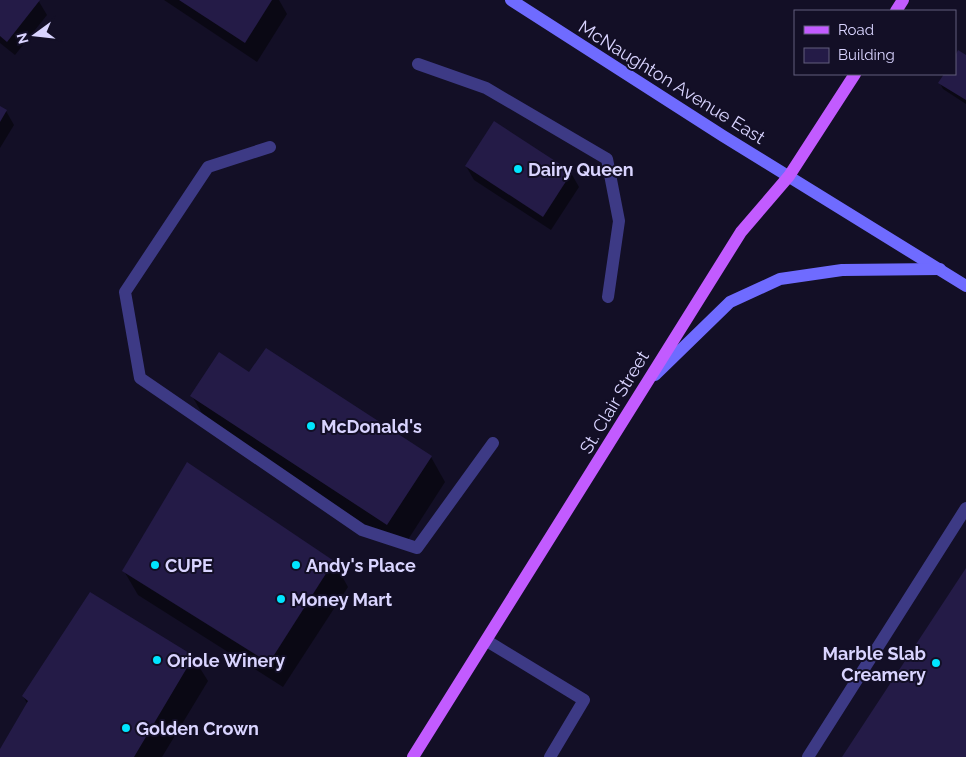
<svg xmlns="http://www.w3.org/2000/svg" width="966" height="757" viewBox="0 0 966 757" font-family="Raleway,sans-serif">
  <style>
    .shadow { fill: #0007 }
    .building { fill: #241b47 }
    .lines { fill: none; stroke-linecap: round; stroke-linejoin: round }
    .service { stroke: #3d3a85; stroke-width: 12 }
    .secondary { stroke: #6f6bff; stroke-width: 12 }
    .primary { stroke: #c25bff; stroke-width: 12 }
    .poi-dot { fill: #00e5ff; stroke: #130f26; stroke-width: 2 }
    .labels { text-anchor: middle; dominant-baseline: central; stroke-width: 4; stroke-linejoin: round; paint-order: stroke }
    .street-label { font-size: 18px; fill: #d9d4ff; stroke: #130f26 }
    .poi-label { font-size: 18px; font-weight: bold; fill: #d9d4ff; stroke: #130f26; text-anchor: start }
  </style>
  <rect width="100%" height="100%" fill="#130f26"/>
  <!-- shadow -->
  <g class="shadow">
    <path d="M 0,0 L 38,0 L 47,15 L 15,55 L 0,43 Z"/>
    <path d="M 164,0 L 279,0 L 287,14 L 257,62 Z"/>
    <path d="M 958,52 L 966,57 L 966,104 L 943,89 L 940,83 L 945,74 L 955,74 L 955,58 Z"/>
    <path d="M 0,107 L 6,111 L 14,125 L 0,148 Z"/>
    <path d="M 494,123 L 571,173 L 579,187 L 551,230 L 474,180 L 466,166 Z"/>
    <path d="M 250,374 L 431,457 L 445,482 L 402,549 L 206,420 L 192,396 Z"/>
    <path d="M 188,464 L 334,562 L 348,587 L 283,687 L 138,595 L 124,571 Z"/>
    <path d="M 193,657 L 208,681 L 162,757 L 0,757 L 0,751 L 28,705 L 23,696 Z"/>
  </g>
  <!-- building -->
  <g class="building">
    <path d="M 0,0 L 40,0 L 7,42 L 0,36 Z"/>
    <path d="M 179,0 L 272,0 L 245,43 Z"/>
    <path d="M 958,50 L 966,55 L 966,100 L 938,83 L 944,74 L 955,74 L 955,56 Z"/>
    <path d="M 0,106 L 7,110 L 0,122 Z"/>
    <path d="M 494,121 L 572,172 L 543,217 L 465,166 Z"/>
    <path d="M 266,348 L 432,456 L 387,525 L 190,396 L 219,352 L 249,372 Z"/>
    <path d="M 187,462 L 334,561 L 269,663 L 122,571 Z"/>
    <path d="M 966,568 L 966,757 L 842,757 Z"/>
    <path d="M 90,592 L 194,656 L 134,757 L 0,757 L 0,749 L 28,701 L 22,696 Z"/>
  </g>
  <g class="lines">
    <!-- service -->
    <g class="service">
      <path d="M 418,64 L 486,88 L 607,159 L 619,221 L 608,297"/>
      <path d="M 270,147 L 208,167 L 125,292 L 140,378 L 362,530 L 417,548 L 493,443"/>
      <path d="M 487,641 L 584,700 L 550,757"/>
      <path d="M 808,757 L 966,508"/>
    </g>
    <!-- secondary -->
    <g class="secondary">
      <path d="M 511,0 L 723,136 L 966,286"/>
      <path d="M 655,375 L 730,302 L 780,279 L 842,270 L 940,269"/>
    </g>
    <!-- primary -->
    <g class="primary">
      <path d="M 896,11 L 903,0"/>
      <path d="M 413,757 L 741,232 L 789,176 L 855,74"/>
    </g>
  </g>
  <!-- markers -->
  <g class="poi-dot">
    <circle cx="518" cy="169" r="5"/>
    <circle cx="311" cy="426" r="5"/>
    <circle cx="155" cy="565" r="5"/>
    <circle cx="296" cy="565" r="5"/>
    <circle cx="281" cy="599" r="5"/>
    <circle cx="157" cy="660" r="5"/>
    <circle cx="936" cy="663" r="5"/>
    <circle cx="126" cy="728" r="5"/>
  </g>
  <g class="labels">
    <!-- street labels -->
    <g class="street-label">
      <text transform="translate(672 82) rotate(32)">McNaughton Avenue East</text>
      <text transform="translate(614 402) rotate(-59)">St. Clair Street</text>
    </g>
    <!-- poi labels -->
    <g class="poi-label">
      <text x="528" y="169">Dairy Queen</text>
      <text x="321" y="426">McDonald's</text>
      <text x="165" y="565">CUPE</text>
      <text x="306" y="565">Andy's Place</text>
      <text x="291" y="599">Money Mart</text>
      <text x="926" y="653" text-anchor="end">Marble Slab<tspan x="926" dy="21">Creamery</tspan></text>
      <text x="167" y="660">Oriole Winery</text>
      <text x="136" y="728">Golden Crown</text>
    </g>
  </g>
  <!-- legend -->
  <rect x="794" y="10" width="162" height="65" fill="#130f26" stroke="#625e7d"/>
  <rect x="804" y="26" width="25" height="8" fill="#c25bff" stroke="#625e7d"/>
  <text x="838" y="35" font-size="15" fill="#d9d4ff">Road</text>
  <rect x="804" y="48" width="25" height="15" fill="#241b47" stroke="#625e7d"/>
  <text x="838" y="60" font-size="15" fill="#d9d4ff">Building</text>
  <!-- north arrow -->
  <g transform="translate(35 35) rotate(255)" stroke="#130f26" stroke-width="4" paint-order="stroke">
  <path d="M0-4L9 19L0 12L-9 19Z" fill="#d9d4ff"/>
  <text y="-8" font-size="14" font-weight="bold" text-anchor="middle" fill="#d9d4ff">N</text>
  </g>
</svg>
